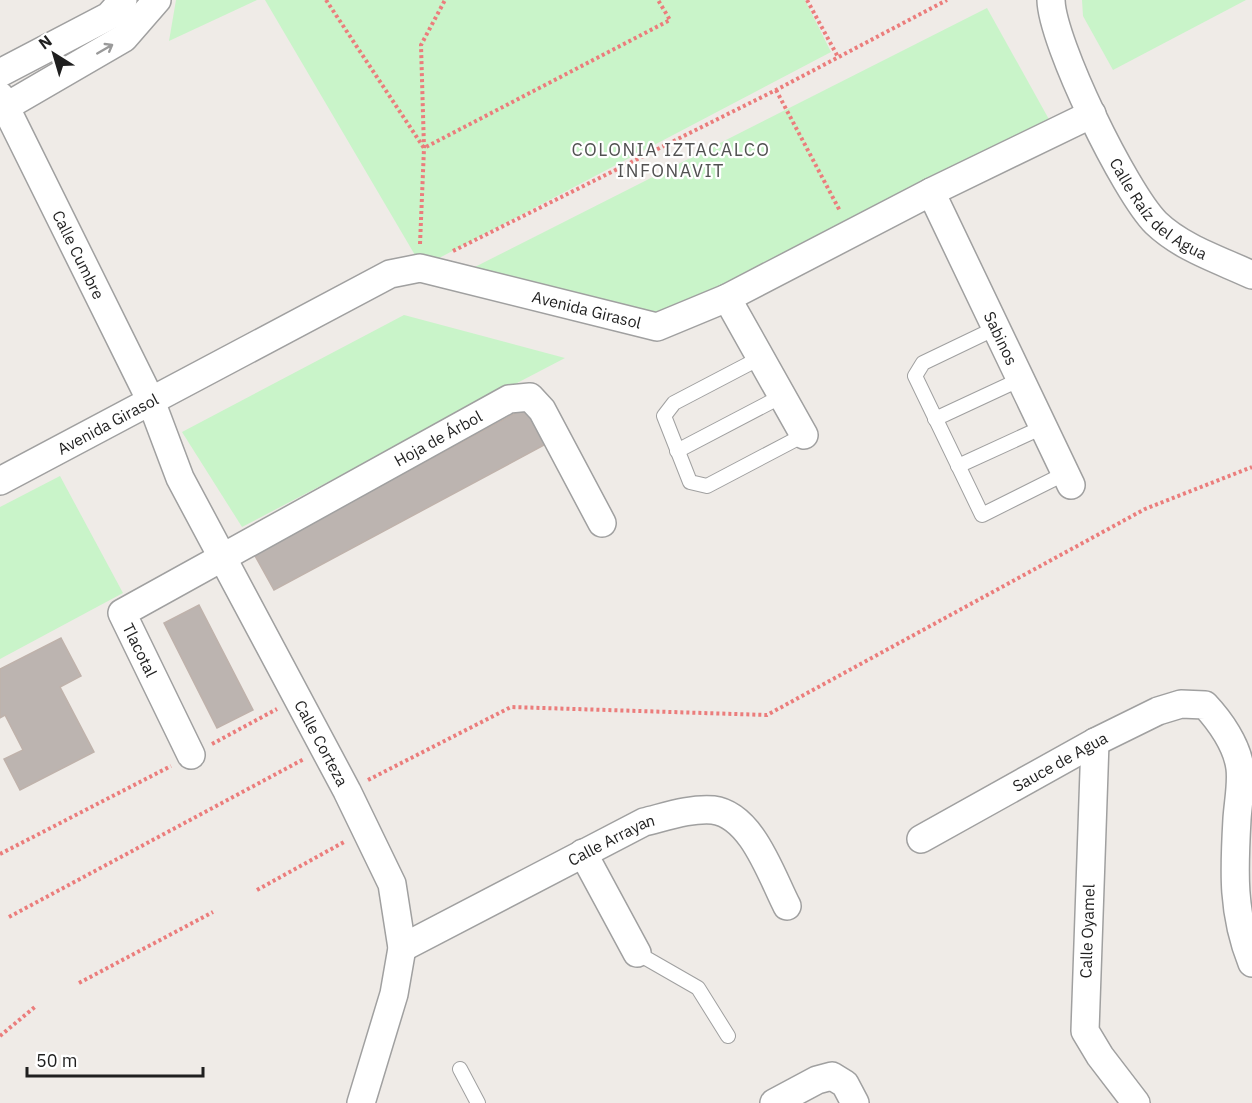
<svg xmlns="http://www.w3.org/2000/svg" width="1252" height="1103" viewBox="0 0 1252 1103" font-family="'IBM Plex Sans',sans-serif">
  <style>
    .park { fill: #c9f4c9 }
    .building { fill: #bcb4b0; stroke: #bfb2ab; stroke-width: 1.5 }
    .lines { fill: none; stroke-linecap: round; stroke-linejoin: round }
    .service-casing { stroke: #a0a0a0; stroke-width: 16 }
    .minor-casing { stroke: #a0a0a0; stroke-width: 30 }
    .path { stroke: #eb7d7c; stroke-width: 4; stroke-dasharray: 3 3; stroke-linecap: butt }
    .service { stroke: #fff; stroke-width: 14 }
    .minor { stroke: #fff; stroke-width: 27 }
    .oneway { stroke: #9a9a9a }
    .labels { text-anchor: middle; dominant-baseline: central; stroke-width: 4.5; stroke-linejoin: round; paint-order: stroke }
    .street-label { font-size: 16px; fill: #1f1f1f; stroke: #fff }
    .neighbourhood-label { font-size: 18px; letter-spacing: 1.5px; fill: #525252; stroke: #fff }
  </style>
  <rect width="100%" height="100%" fill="#efebe7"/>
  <!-- park -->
  <g class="park">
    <path d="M 176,0 L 257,0 L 169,41 Z"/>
    <path d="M 265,0 L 805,0 L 831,52 L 422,267 Z"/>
    <path d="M 1082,0 L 1246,0 L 1113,70 L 1083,16 Z"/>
    <path d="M 987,8 L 1051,123 L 664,321 L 463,273 Z"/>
    <path d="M 404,315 L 565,358 L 242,527 L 182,432 Z"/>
    <path d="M 60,476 L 123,593 L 0,659 L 0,507 Z"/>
  </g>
  <!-- building -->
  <g class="building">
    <path d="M 527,407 L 546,444 L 274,590 L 254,554 Z"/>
    <path d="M 199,605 L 253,710 L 217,728 L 164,623 Z"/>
    <path d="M 61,638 L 81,676 L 60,687 L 94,752 L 20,790 L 4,759 L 23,750 L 5,715 L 0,718 L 0,669 Z"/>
  </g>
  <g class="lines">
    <!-- service casing -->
    <g class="service-casing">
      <g id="service">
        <path d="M 996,328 L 923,363 L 915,376 L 982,515 L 1066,473"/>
        <path d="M 760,358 L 674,403 L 664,416 L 690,482 L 707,486 L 804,435"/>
        <path d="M 935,419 L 1021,379"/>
        <path d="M 677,451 L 782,396"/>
        <path d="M 958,466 L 1043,427"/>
        <path d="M 637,953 L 698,988 L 728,1036"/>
        <path d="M 460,1069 L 478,1103"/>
      </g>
    </g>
    <!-- minor casing -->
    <g class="minor-casing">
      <g id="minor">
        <path id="s1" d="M 1051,0 C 1052,43 1125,192 1156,223 C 1182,248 1220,260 1252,275"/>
        <path d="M 0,73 L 109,16 L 123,0"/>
        <path id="s2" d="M 0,96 L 151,401 L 180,478 L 347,791 L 392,884 L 402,948 L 394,994 L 361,1103"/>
        <path d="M 0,110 L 124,38 L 157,0"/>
        <path id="s3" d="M 931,192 L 1071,485"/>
        <path d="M 727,298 L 804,435"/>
        <path id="s4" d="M 0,481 L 390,274 L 420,268 L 657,327 L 727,298 L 931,192 L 1092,114"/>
        <path d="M 1095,742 L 1085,1031 L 1100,1056 L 1136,1103"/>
        <path id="s5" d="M 191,755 L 122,613 L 509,399 L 530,397 L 542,410 L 602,523"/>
        <path id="s6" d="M 921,839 L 1095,742 L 1158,711 L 1181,704 L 1205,705 C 1220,721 1237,745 1240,768 C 1242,784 1238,803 1237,819 C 1234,871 1232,913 1252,963"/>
        <path d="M 583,853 L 637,953"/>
        <path id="s7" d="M 402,948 L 644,822 C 665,817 691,808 713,810 C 752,815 771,875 787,906"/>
        <path d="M 774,1103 L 817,1080 L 832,1076 L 845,1084 L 855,1103"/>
      </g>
    </g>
    <!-- path -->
    <g class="path">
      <path d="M 326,0 L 424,148 L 670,20 L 658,0"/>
      <path d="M 807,0 L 838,57"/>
      <path d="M 776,90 L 840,211"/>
      <path d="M 420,244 L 424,148 L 421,45 L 445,0"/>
      <path d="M 453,251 L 776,90 L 947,0"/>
      <path d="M 212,744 L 277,709"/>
      <path d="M 368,780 L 511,707 L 767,715 L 1145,509 L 1252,467"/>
      <path d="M 0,854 L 171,766"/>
      <path d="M 257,890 L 344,842"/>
      <path d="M 9,917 L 304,759"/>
      <path d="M 79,983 L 213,912"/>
      <path d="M 0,1036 L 36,1006"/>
    </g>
    <!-- service -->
    <use href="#service" class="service"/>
    <!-- minor -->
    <use href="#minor" class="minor"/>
  </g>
  <!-- one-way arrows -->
  <defs><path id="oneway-shaft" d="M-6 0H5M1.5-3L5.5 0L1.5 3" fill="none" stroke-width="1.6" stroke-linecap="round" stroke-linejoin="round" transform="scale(1.5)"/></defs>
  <use class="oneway" href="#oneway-shaft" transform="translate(105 49) rotate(-30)"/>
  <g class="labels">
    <!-- street labels -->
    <g class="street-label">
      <text stroke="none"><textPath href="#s1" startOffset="240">Calle Raíz del Agua</textPath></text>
      <text stroke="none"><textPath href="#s2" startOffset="177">Calle Cumbre</textPath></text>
      <text stroke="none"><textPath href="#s4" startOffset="644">Avenida Girasol</textPath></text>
      <text stroke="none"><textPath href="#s3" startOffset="162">Sabinos</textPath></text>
      <text stroke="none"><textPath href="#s4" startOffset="122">Avenida Girasol</textPath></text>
      <text stroke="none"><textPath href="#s5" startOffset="519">Hoja de Árbol</textPath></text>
      <text transform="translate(140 650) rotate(64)">Tlacotal</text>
      <text stroke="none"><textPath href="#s2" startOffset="723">Calle Corteza</textPath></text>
      <text stroke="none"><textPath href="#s6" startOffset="159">Sauce de Agua</textPath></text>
      <text stroke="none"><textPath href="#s7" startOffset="236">Calle Arrayan</textPath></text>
      <text transform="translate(1087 931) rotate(-88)">Calle Oyamel</text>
    </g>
    <!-- neighbourhood labels -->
    <g class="neighbourhood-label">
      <text x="671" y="149">COLONIA IZTACALCO<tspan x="671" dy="21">INFONAVIT</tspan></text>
    </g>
  </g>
  <!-- north arrow -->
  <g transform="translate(54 54) rotate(323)" stroke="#ffffff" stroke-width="4.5" paint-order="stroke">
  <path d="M0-4.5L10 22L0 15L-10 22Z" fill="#1f1f1f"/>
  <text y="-9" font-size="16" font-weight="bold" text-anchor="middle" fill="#1f1f1f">N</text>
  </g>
  <!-- scale -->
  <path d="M27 1067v9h176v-9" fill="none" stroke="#1f1f1f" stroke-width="3"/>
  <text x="36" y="1067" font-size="18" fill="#1f1f1f" stroke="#ffffff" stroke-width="4.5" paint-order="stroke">50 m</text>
</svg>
